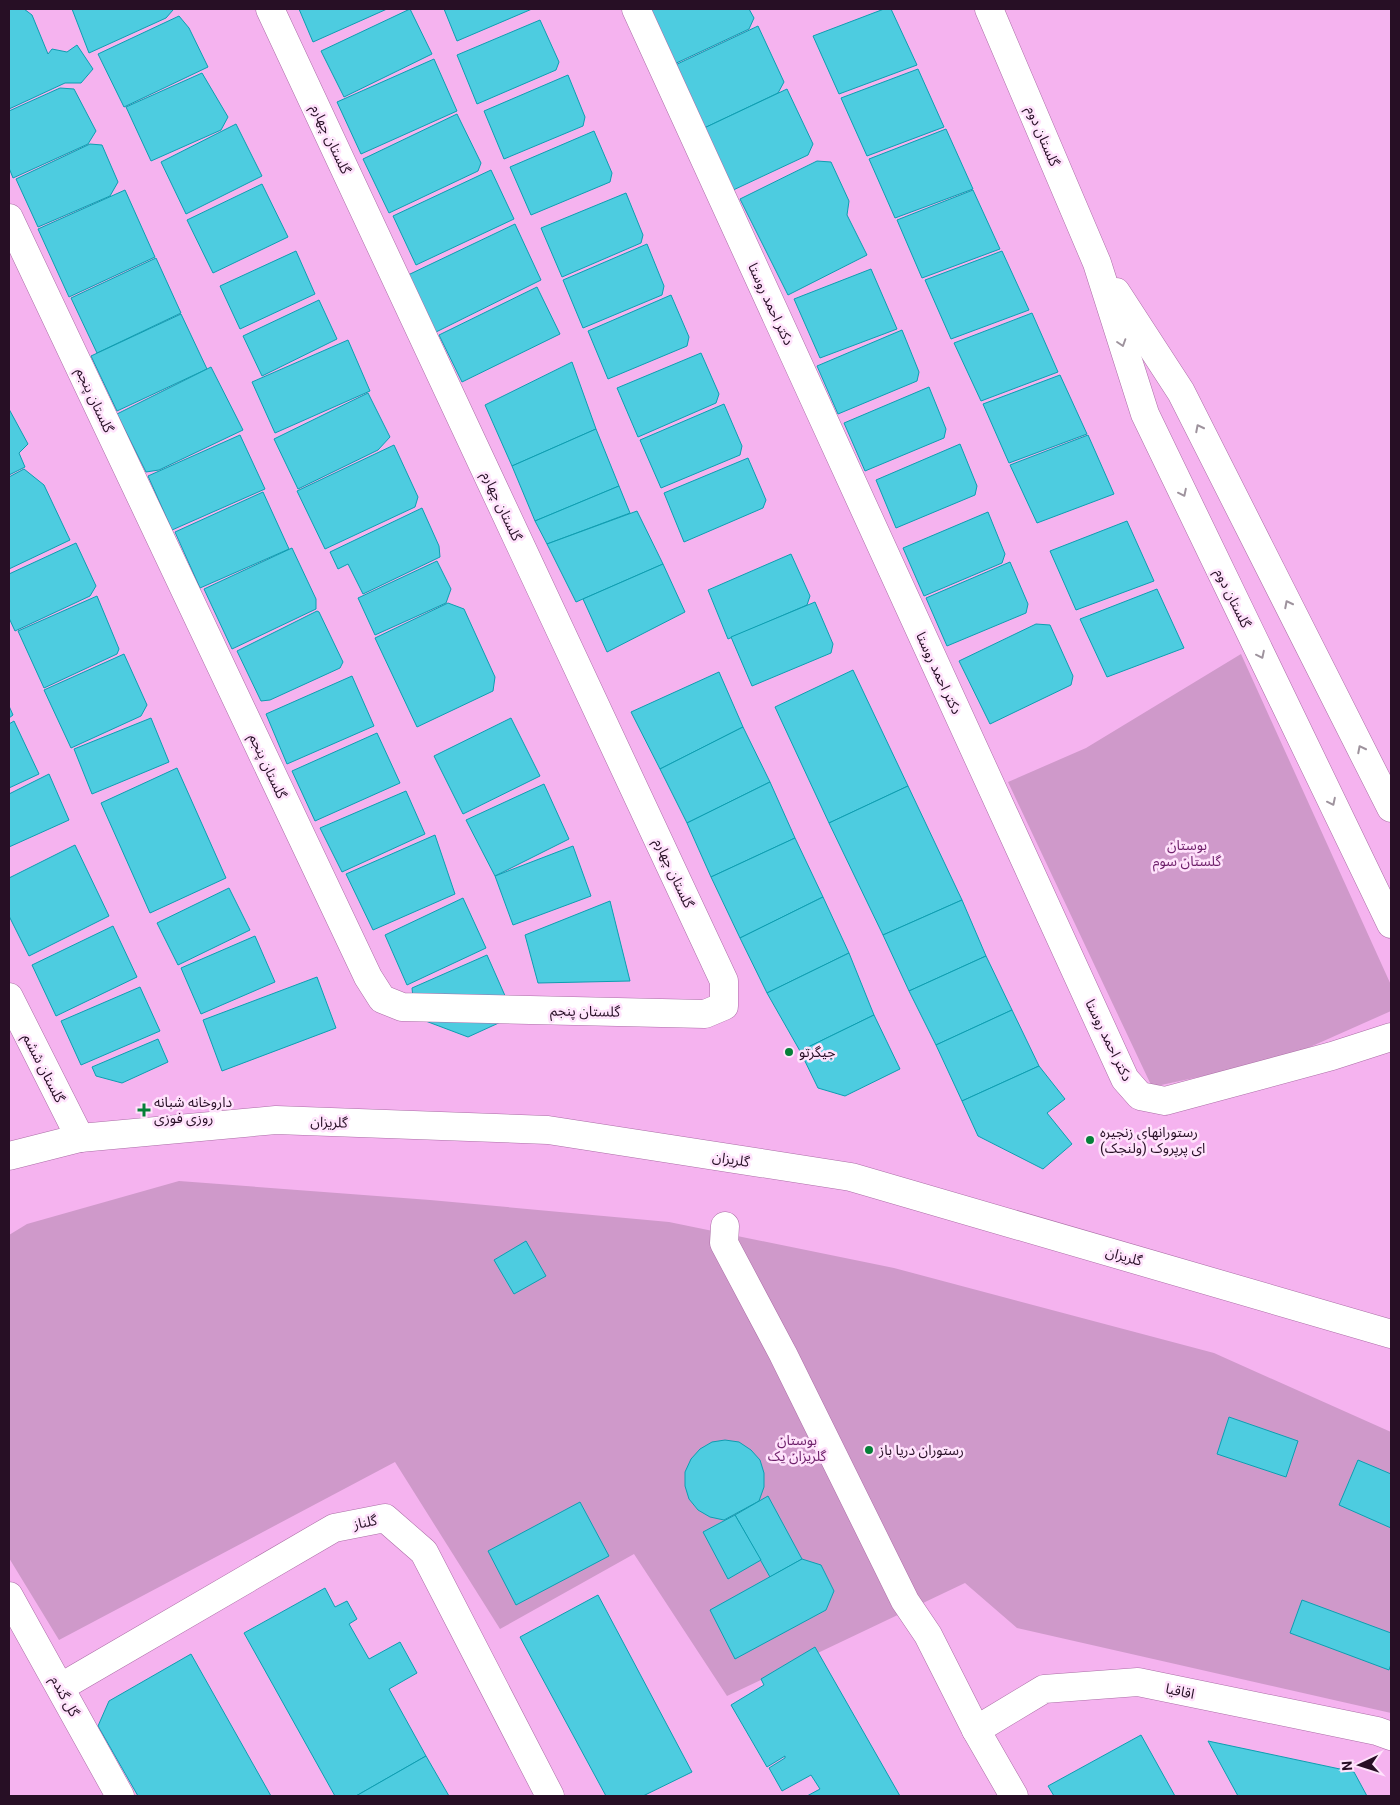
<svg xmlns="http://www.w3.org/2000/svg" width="1400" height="1805" viewBox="0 0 1400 1805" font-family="Roboto,'Noto Sans Arabic',sans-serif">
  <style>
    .green { fill: #cf99ca }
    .building { fill: #4dcce0; stroke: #0d9eb1 }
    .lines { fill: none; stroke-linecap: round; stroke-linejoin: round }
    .street-casing { stroke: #ab6da6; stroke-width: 29 }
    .secondary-casing { stroke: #ab6da6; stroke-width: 29 }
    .street { stroke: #fff; stroke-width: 28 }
    .secondary { stroke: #fff; stroke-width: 28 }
    .oneway { stroke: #9e939d }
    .poi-dot { fill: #058038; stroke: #ffe3fc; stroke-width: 2 }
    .labels { text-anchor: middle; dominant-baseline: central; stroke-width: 5; stroke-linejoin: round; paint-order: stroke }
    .street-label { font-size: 14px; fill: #270f25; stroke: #ffe3fc }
    .park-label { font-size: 14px; fill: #6e1f6a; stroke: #ffe3fc }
    .poi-label { font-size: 14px; fill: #270f25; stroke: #ffe3fc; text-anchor: start }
  </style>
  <rect width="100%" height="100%" fill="#f5b3ef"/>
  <!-- green -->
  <g class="green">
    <path d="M 1241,654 L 1391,985 L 1391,1011 L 1283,1059 L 1152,1087 L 1008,782 L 1086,748 Z"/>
    <path d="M 179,1181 L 430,1200 L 669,1222 L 894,1268 L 1214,1353 L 1391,1432 L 1391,1713 L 1017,1628 L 965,1583 L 727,1696 L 634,1554 L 500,1629 L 395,1462 L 59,1640 L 9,1558 L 9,1235 L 27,1224 Z"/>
  </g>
  <!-- building -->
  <g class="building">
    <path d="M 9,9 L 24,9 L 32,15 L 48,54 L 52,49 L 67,52 L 77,45 L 93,69 L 81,83 L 65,83 L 9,109 Z"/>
    <path d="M 72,9 L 173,9 L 173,10 L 166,18 L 89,53 Z"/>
    <path d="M 299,9 L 387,9 L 313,42 Z"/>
    <path d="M 410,9 L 432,54 L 344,97 L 321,51 Z"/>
    <path d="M 444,9 L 532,9 L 457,41 Z"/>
    <path d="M 643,9 L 749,9 L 754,18 L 749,29 L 670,66 Z"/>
    <path d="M 884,9 L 891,9 L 917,65 L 839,94 L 813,36 Z"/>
    <path d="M 179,16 L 189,28 L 208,67 L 124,107 L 98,54 Z"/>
    <path d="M 540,20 L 559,62 L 556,70 L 477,104 L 457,55 Z"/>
    <path d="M 758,26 L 784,82 L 778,93 L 700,130 L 671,67 Z"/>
    <path d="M 434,59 L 457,111 L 361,154 L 337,102 Z"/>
    <path d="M 918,69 L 944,127 L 867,156 L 841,98 Z"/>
    <path d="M 202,73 L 228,117 L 221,130 L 151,161 L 126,107 Z"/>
    <path d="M 568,75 L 585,117 L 583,126 L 504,159 L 484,111 Z"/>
    <path d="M 60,88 L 74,89 L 96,131 L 88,144 L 13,178 L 9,168 L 9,111 Z"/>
    <path d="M 787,89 L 813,144 L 808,155 L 729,192 L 700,130 Z"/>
    <path d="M 457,114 L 481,163 L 478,171 L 389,213 L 363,159 Z"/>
    <path d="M 236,124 L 262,176 L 186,214 L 161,162 Z"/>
    <path d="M 946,129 L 973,189 L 895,218 L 869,159 Z"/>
    <path d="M 594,131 L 612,173 L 610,182 L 531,215 L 510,167 Z"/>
    <path d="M 90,144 L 102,145 L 118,182 L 110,196 L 38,227 L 16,179 Z"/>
    <path d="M 817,161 L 831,162 L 849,201 L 847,215 L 867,255 L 788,295 L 740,199 Z"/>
    <path d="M 491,170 L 514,219 L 416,265 L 393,216 Z"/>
    <path d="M 262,184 L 288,237 L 213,273 L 187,220 Z"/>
    <path d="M 125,190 L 155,257 L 69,297 L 38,229 Z"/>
    <path d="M 973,190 L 1000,249 L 922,278 L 897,220 Z"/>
    <path d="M 626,193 L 643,235 L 641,243 L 562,277 L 541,228 Z"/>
    <path d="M 515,224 L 541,280 L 436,332 L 408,275 Z"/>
    <path d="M 647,244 L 664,286 L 662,295 L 583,328 L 563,280 Z"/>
    <path d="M 296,251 L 315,294 L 240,329 L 220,286 Z"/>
    <path d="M 1002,251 L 1029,310 L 951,339 L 925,280 Z"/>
    <path d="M 156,258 L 181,313 L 97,353 L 71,298 Z"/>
    <path d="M 871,269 L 897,329 L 820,358 L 794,299 Z"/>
    <path d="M 537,287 L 560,334 L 462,382 L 439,335 Z"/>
    <path d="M 671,295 L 689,337 L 687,346 L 608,379 L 588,331 Z"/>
    <path d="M 319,300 L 337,339 L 262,376 L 243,336 Z"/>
    <path d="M 1032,313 L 1058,372 L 981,401 L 954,343 Z"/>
    <path d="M 181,314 L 207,369 L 117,411 L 91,356 Z"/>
    <path d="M 902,330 L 919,372 L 917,381 L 838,414 L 817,366 Z"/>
    <path d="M 348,340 L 370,391 L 275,433 L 252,382 Z"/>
    <path d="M 701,353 L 719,394 L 716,403 L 638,437 L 617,388 Z"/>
    <path d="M 572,362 L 596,429 L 512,466 L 485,405 Z"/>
    <path d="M 211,367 L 243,430 L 159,470 L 146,472 L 117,414 Z"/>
    <path d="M 1060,375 L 1087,434 L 1009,463 L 983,404 Z"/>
    <path d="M 929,387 L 946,429 L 944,438 L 865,471 L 844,423 Z"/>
    <path d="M 368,393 L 390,437 L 378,450 L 298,489 L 274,439 Z"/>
    <path d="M 724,404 L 742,446 L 740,455 L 661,488 L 640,440 Z"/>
    <path d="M 9,409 L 28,444 L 19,453 L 25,467 L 9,475 Z"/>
    <path d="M 596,429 L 619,486 L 535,521 L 512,466 Z"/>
    <path d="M 240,435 L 265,489 L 172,530 L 148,476 Z"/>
    <path d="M 1088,435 L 1114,494 L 1037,523 L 1010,465 Z"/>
    <path d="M 960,444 L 977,486 L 975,495 L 896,528 L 876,480 Z"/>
    <path d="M 394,445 L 418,497 L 415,507 L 325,549 L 297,491 Z"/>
    <path d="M 748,458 L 766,500 L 763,508 L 684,542 L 664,493 Z"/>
    <path d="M 24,469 L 44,485 L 70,540 L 9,569 L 9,477 Z"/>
    <path d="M 619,486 L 630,513 L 547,544 L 535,521 Z"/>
    <path d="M 263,492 L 289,549 L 200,588 L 175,532 Z"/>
    <path d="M 422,508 L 439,546 L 440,557 L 363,594 L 348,564 L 338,569 L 330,552 Z"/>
    <path d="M 637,511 L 663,564 L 576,602 L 547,544 Z"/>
    <path d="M 988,512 L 1005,554 L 1002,563 L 924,596 L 903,548 Z"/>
    <path d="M 1127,521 L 1154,581 L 1076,610 L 1050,551 Z"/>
    <path d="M 76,543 L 96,586 L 90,596 L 15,631 L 9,618 L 9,574 Z"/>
    <path d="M 292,548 L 316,599 L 316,609 L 232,649 L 204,589 Z"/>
    <path d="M 791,554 L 810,596 L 807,605 L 728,639 L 708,590 Z"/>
    <path d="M 437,561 L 451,589 L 446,603 L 375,635 L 358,598 Z"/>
    <path d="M 1010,562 L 1028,604 L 1026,613 L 947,646 L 926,598 Z"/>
    <path d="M 663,564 L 685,612 L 607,652 L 583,599 Z"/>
    <path d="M 1157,589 L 1184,648 L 1107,677 L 1080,619 Z"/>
    <path d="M 97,596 L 119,649 L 117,654 L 44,688 L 18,631 Z"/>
    <path d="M 815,602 L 833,644 L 831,653 L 752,686 L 731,637 Z"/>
    <path d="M 448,603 L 464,609 L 495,677 L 493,691 L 417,727 L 375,638 Z"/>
    <path d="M 317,611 L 319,612 L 343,662 L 340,668 L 270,700 L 261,701 L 237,651 Z"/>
    <path d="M 1036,624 L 1050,625 L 1073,676 L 1071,685 L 990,724 L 959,661 Z"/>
    <path d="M 124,654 L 147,705 L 141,716 L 71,748 L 44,690 Z"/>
    <path d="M 853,670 L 908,786 L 829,823 L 775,707 Z"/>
    <path d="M 719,672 L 743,727 L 660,769 L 631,712 Z"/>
    <path d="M 352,676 L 374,726 L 287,764 L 266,714 Z"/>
    <path d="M 9,706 L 13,715 L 9,718 Z"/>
    <path d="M 151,718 L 169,762 L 92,794 L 74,749 Z"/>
    <path d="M 511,718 L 540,776 L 463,814 L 434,756 Z"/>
    <path d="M 14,721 L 39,774 L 9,788 L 9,724 Z"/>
    <path d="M 743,727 L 770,782 L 687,823 L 660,769 Z"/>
    <path d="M 377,733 L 400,783 L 315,821 L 292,771 Z"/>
    <path d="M 177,768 L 226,878 L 150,913 L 101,803 Z"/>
    <path d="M 49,774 L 69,820 L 9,847 L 9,794 Z"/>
    <path d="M 770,782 L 795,838 L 711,877 L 687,823 Z"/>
    <path d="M 544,784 L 569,839 L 495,876 L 466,820 Z"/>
    <path d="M 908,786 L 962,900 L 883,935 L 829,823 Z"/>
    <path d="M 406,791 L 425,834 L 342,872 L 320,828 Z"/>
    <path d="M 435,835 L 455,894 L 373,930 L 346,874 Z"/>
    <path d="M 795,838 L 823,897 L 740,938 L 711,877 Z"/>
    <path d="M 75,845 L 109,916 L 29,956 L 9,916 L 9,878 Z"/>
    <path d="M 573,846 L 591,896 L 513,925 L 495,876 Z"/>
    <path d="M 229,888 L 250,930 L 178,965 L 157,923 Z"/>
    <path d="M 823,897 L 849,953 L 767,993 L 740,938 Z"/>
    <path d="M 463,898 L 486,948 L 407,985 L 385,935 Z"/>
    <path d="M 962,900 L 986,956 L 909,991 L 883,935 Z"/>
    <path d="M 610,901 L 630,981 L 538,983 L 525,935 Z"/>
    <path d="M 113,926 L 137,977 L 56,1016 L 32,965 Z"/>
    <path d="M 255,936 L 275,982 L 201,1014 L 181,968 Z"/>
    <path d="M 849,953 L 874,1015 L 800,1051 L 767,993 Z"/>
    <path d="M 487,955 L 514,1016 L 468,1037 L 415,1017 L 412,988 Z"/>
    <path d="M 986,956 L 1012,1010 L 936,1045 L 909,991 Z"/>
    <path d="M 317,977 L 336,1028 L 222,1071 L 203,1020 Z"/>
    <path d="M 140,987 L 160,1031 L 81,1065 L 61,1021 Z"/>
    <path d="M 1012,1010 L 1039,1066 L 962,1101 L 936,1045 Z"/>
    <path d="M 874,1015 L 900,1069 L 845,1096 L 818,1088 L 800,1051 Z"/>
    <path d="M 158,1039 L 168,1062 L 122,1083 L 96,1076 L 92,1067 Z"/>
    <path d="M 1039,1066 L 1065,1099 L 1047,1113 L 1072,1144 L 1043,1169 L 978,1136 L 962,1101 Z"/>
    <path d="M 526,1241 L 546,1276 L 514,1294 L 494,1260 Z"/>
    <path d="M 1229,1417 L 1298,1441 L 1286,1477 L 1217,1454 Z"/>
    <path d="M 725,1440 L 739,1442 L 751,1450 L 760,1460 L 764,1473 L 764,1487 L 759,1501 L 724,1520 L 710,1517 L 698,1510 L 689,1499 L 685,1486 L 685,1472 L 691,1459 L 700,1449 L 712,1442 Z"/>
    <path d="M 1358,1460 L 1391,1474 L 1391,1528 L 1339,1505 Z"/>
    <path d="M 768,1496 L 802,1559 L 770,1577 L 735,1515 Z"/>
    <path d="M 580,1502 L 609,1556 L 516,1605 L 488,1551 Z"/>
    <path d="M 735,1515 L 761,1560 L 728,1579 L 703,1532 Z"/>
    <path d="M 802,1559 L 821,1565 L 834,1591 L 826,1610 L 735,1659 L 710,1610 Z"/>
    <path d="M 325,1588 L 335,1607 L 347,1601 L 357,1619 L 349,1624 L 369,1659 L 400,1642 L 417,1673 L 389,1689 L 426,1756 L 356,1796 L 335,1796 L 244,1633 Z"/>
    <path d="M 598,1595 L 692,1772 L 643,1796 L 606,1796 L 520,1637 Z"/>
    <path d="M 1302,1600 L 1391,1633 L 1391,1664 L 1389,1670 L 1290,1633 Z"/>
    <path d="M 815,1647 L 900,1796 L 807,1796 L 820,1789 L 811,1775 L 782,1791 L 769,1768 L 785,1758 L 785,1756 L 767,1767 L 731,1705 L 764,1685 L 761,1679 Z"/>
    <path d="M 191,1654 L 271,1796 L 138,1796 L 98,1726 L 109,1701 Z"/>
    <path d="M 1141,1735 L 1175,1796 L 1054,1796 L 1048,1786 Z"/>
    <path d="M 1208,1741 L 1354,1772 L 1367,1796 L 1238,1796 Z"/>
    <path d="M 426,1756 L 449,1796 L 356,1796 Z"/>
  </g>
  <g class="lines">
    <!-- street casing -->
    <g class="street-casing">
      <g id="street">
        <path d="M 636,9 L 1125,1079 L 1140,1096 L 1165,1101 L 1332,1056 L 1391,1037"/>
        <path d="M 989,9 L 1097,263 L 1145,414 L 1391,924"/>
        <path d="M 9,218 L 368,977 L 382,999 L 402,1007 L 705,1014 L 724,1006 L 724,981 L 270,9"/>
        <path d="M 1116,292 L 1181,392 L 1391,808"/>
        <path d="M 9,997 L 80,1138"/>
        <path d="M 725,1226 L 724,1243 L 783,1354 L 905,1601 L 928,1635 L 976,1730 L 1014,1796"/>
        <path d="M 9,1596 L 120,1796"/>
        <path d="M 61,1687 L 334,1528 L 385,1518 L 424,1552 L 550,1796"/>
        <path d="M 976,1730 L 1044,1689 L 1138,1682 L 1377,1731 L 1391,1736"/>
      </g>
    </g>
    <!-- secondary casing -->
    <g class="secondary-casing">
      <path id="secondary" d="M 9,1156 L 80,1138 L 276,1120 L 548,1130 L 851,1177 L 1391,1334"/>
    </g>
    <!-- street -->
    <use href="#street" class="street"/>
    <!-- secondary -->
    <use href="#secondary" class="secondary"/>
  </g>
  <!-- one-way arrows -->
  <defs><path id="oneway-chevron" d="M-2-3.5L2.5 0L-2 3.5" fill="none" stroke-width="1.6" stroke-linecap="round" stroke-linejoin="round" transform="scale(1.25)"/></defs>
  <g class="oneway">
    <use href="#oneway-chevron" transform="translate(1122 343) rotate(72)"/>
    <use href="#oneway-chevron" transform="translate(1199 428) rotate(-117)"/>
    <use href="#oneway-chevron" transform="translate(1183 493) rotate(64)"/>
    <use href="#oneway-chevron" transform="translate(1288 604) rotate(-117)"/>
    <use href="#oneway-chevron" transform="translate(1261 655) rotate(64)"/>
    <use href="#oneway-chevron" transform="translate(1361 749) rotate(-117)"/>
    <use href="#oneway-chevron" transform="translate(1332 802) rotate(64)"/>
  </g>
  <!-- markers -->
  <g class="poi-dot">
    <circle cx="789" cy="1052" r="5"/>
    <path d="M141.5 1102.5h5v5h5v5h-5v5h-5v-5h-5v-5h5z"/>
    <circle cx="1090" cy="1140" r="5"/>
    <circle cx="869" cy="1450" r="5"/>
  </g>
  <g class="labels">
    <!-- street labels -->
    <g class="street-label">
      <text transform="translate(1043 136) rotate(67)">گلستان دوم</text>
      <text transform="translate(331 139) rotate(65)">گلستان چهارم</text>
      <text transform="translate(771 304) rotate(65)">دکتر احمد روستا</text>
      <text transform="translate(95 400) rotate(65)">گلستان پنجم</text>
      <text transform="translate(502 506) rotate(65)">گلستان چهارم</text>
      <text transform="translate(1233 598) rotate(64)">گلستان دوم</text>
      <text transform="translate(939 673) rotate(65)">دکتر احمد روستا</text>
      <text transform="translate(268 766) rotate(65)">گلستان پنجم</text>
      <text transform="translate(674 873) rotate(65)">گلستان چهارم</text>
      <text transform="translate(585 1011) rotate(1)">گلستان پنجم</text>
      <text transform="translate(1109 1040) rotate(64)">دکتر احمد روستا</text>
      <text transform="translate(44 1068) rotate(63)">گلستان ششم</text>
      <text transform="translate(329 1122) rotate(2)">گلریزان</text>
      <text transform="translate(731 1159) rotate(9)">گلریزان</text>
      <text transform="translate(1124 1256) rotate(16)">گلریزان</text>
      <text transform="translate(365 1522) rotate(-11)">گلناز</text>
      <text transform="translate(1180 1691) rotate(12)">اقاقیا</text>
      <text transform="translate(65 1696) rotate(61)">گل گندم</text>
    </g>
    <!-- park labels -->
    <g class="park-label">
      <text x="1187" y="845">بوستان<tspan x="1187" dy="16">گلستان سوم</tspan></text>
      <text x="797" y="1440">بوستان<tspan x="797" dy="16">گلریزان یک</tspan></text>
    </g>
    <!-- poi labels -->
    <g class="poi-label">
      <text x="799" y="1052">جیگرتو</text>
      <text x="154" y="1102">داروخانه شبانه<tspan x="154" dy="16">روزی فوزی</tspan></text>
      <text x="1100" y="1132">رستورانهای زنجیره<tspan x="1100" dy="16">ای پرپروک (ولنجک)</tspan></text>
      <text x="879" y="1450">رستوران دریا باز</text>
    </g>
  </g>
  <!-- border -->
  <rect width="1400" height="1805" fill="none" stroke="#270f25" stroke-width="20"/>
  <!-- north arrow -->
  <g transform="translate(1360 1765) rotate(266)" stroke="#ffe3fc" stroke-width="4" paint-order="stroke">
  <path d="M0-4L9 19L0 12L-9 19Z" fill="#270f25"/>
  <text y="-8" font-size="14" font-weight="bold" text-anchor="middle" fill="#270f25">N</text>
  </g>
</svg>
